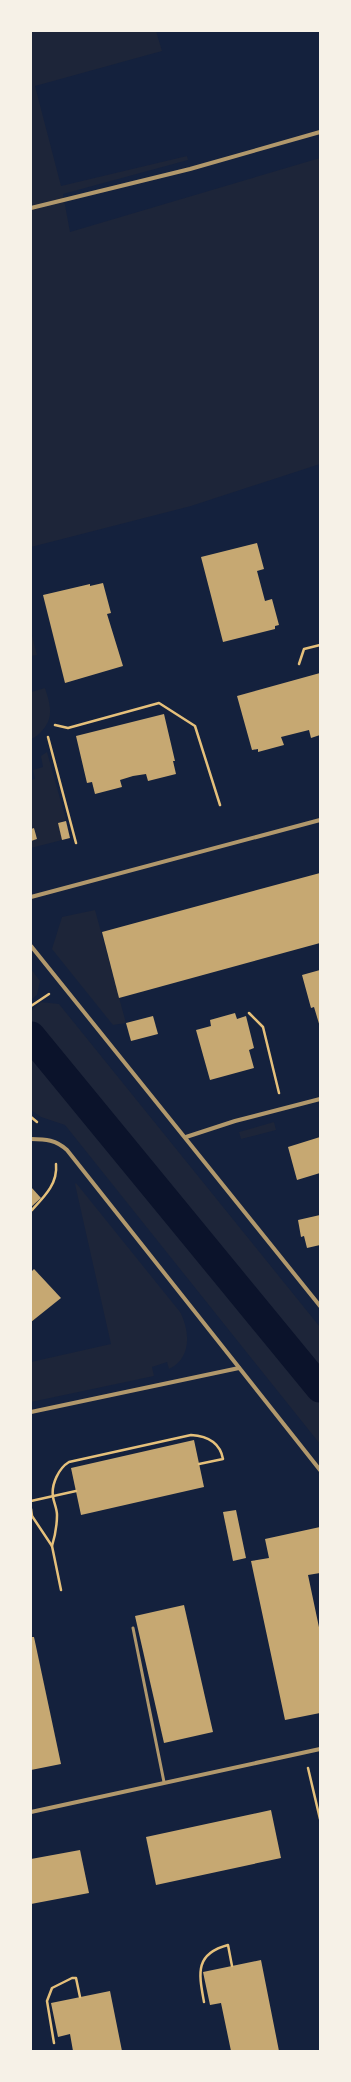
<svg xmlns="http://www.w3.org/2000/svg" width="351" height="2082" viewBox="0 0 351 2082" font-family="'Open Sans',sans-serif">
  <style>
    .green { fill: #1d2539 }
    .lines { fill: none; stroke-linecap: round; stroke-linejoin: round }
    .canal { stroke: #0b132b; stroke-width: 29 }
    .building { fill: #c6a872 }
    .path { stroke: #e5c07b; stroke-width: 2.5 }
    .service { stroke: #b1986c; stroke-width: 3 }
    .minor { stroke: #b1986c; stroke-width: 4 }
  </style>
  <rect width="100%" height="100%" fill="#14213d"/>
  <!-- green -->
  <g class="green">
    <path d="M 31,31 L 156,31 L 162,51 L 35,86 L 61,186 L 187,156 L 188,160 L 63,194 L 70,232 L 320,158 L 320,464 L 191,506 L 31,547 Z"/>
    <path d="M 31,632 L 37,655 L 31,656 Z"/>
    <path d="M 45,688 C 50,704 55,718 41,732 C 38,735 36,737 31,739 L 31,692 Z"/>
    <path d="M 47,752 L 66,820 L 58,823 L 62,840 L 31,848 L 31,841 L 37,839 L 34,828 L 31,829 L 31,780 L 35,779 L 33,770 L 43,767 L 41,756 Z"/>
    <path d="M 95,910 L 126,1023 L 113,1025 L 52,949 L 62,917 Z"/>
    <path d="M 31,969 L 40,981 L 37,995 L 31,1000 Z"/>
    <path d="M 41,1002 L 59,1004 L 320,1327 L 320,1373 L 31,1021 L 31,1011 Z"/>
    <path d="M 31,1049 L 320,1400 L 320,1444 L 65,1125 L 41,1117 L 31,1110 Z"/>
    <path d="M 274,1122 L 276,1130 L 241,1139 L 239,1132 Z"/>
    <path d="M 76,1183 L 180,1312 C 190,1331 192,1358 169,1369 L 167,1362 L 152,1367 L 154,1376 L 31,1402 L 31,1362 L 111,1344 L 75,1184 Z"/>
  </g>
  <g class="lines">
    <!-- canal -->
    <path class="canal" d="M 31,1036 L 320,1388"/>
  </g>
  <!-- building -->
  <g class="building">
    <path d="M 257,543 L 264,569 L 257,571 L 265,601 L 272,599 L 279,625 L 275,626 L 275,629 L 223,642 L 201,557 Z"/>
    <path d="M 103,583 L 111,613 L 107,614 L 123,666 L 65,683 L 43,595 L 90,584 L 90,586 Z"/>
    <path d="M 320,673 L 320,735 L 311,738 L 309,730 L 281,737 L 284,745 L 258,752 L 258,749 L 252,750 L 237,696 Z"/>
    <path d="M 164,714 L 175,761 L 173,761 L 176,774 L 148,781 L 146,774 L 133,776 L 120,780 L 122,787 L 95,794 L 92,782 L 87,783 L 76,736 Z"/>
    <path d="M 66,821 L 70,838 L 62,840 L 58,823 Z"/>
    <path d="M 34,828 L 37,839 L 31,841 L 31,829 Z"/>
    <path d="M 320,873 L 320,943 L 119,998 L 102,932 Z"/>
    <path d="M 320,970 L 320,1027 L 314,1007 L 311,1008 L 302,975 Z"/>
    <path d="M 235,1013 L 237,1019 L 246,1016 L 254,1048 L 249,1050 L 254,1068 L 210,1080 L 196,1030 L 211,1026 L 210,1020 Z"/>
    <path d="M 153,1016 L 158,1034 L 131,1041 L 126,1023 Z"/>
    <path d="M 320,1137 L 320,1173 L 297,1180 L 288,1147 Z"/>
    <path d="M 31,1187 L 41,1198 L 31,1207 Z"/>
    <path d="M 320,1215 L 320,1245 L 307,1248 L 304,1236 L 301,1237 L 298,1220 Z"/>
    <path d="M 34,1269 L 61,1298 L 31,1322 L 31,1272 Z"/>
    <path d="M 194,1440 L 204,1487 L 81,1515 L 71,1468 Z"/>
    <path d="M 236,1510 L 246,1558 L 233,1561 L 223,1512 Z"/>
    <path d="M 320,1527 L 320,1573 L 308,1575 L 320,1632 L 320,1713 L 285,1720 L 251,1561 L 269,1558 L 265,1539 Z"/>
    <path d="M 184,1605 L 213,1732 L 164,1743 L 135,1616 Z"/>
    <path d="M 31,1637 L 34,1637 L 61,1764 L 31,1770 Z"/>
    <path d="M 271,1810 L 281,1858 L 156,1885 L 146,1837 Z"/>
    <path d="M 80,1850 L 89,1893 L 31,1904 L 31,1859 Z"/>
    <path d="M 261,1960 L 279,2051 L 231,2051 L 221,2003 L 210,2005 L 203,1972 Z"/>
    <path d="M 110,1991 L 122,2051 L 73,2051 L 70,2034 L 58,2037 L 51,2003 Z"/>
  </g>
  <g class="lines">
    <!-- path -->
    <g class="path">
      <path d="M 299,664 L 304,649 L 320,645"/>
      <path d="M 55,725 L 68,728 L 159,703 L 195,726 L 220,805"/>
      <path d="M 48,737 L 76,843"/>
      <path d="M 31,1006 L 49,994"/>
      <path d="M 249,1013 L 263,1027 L 279,1093"/>
      <path d="M 31,1117 L 37,1122"/>
      <path d="M 31,1211 C 44,1197 58,1184 56,1164"/>
      <path d="M 31,1501 L 76,1491"/>
      <path d="M 31,1509 L 32,1516 L 52,1546 L 61,1590"/>
      <path d="M 52,1546 C 55,1536 57,1526 57,1515 C 57,1509 54,1503 53,1497 C 51,1484 59,1468 69,1462 L 191,1435 C 206,1436 220,1442 223,1459 L 199,1464"/>
      <path d="M 308,1768 L 320,1819"/>
      <path d="M 204,2002 C 199,1974 194,1954 228,1945 L 232,1966"/>
      <path d="M 54,2043 L 47,2001 L 52,1988 L 72,1978 L 76,1978 L 80,1997"/>
    </g>
    <!-- service -->
    <path class="service" d="M 133,1628 L 164,1782"/>
    <!-- minor -->
    <g class="minor">
      <path d="M 31,208 L 190,169 L 320,132"/>
      <path d="M 31,897 L 320,820"/>
      <path d="M 31,946 L 320,1306"/>
      <path d="M 186,1137 L 235,1121 L 320,1099"/>
      <path d="M 31,1139 C 46,1139 56,1140 67,1150 L 320,1470"/>
      <path d="M 31,1412 L 239,1368"/>
      <path d="M 31,1812 L 320,1749"/>
    </g>
  </g>
  <!-- border -->
  <rect width="351" height="2082" fill="none" stroke="#f6f1e7" stroke-width="64"/>
</svg>
